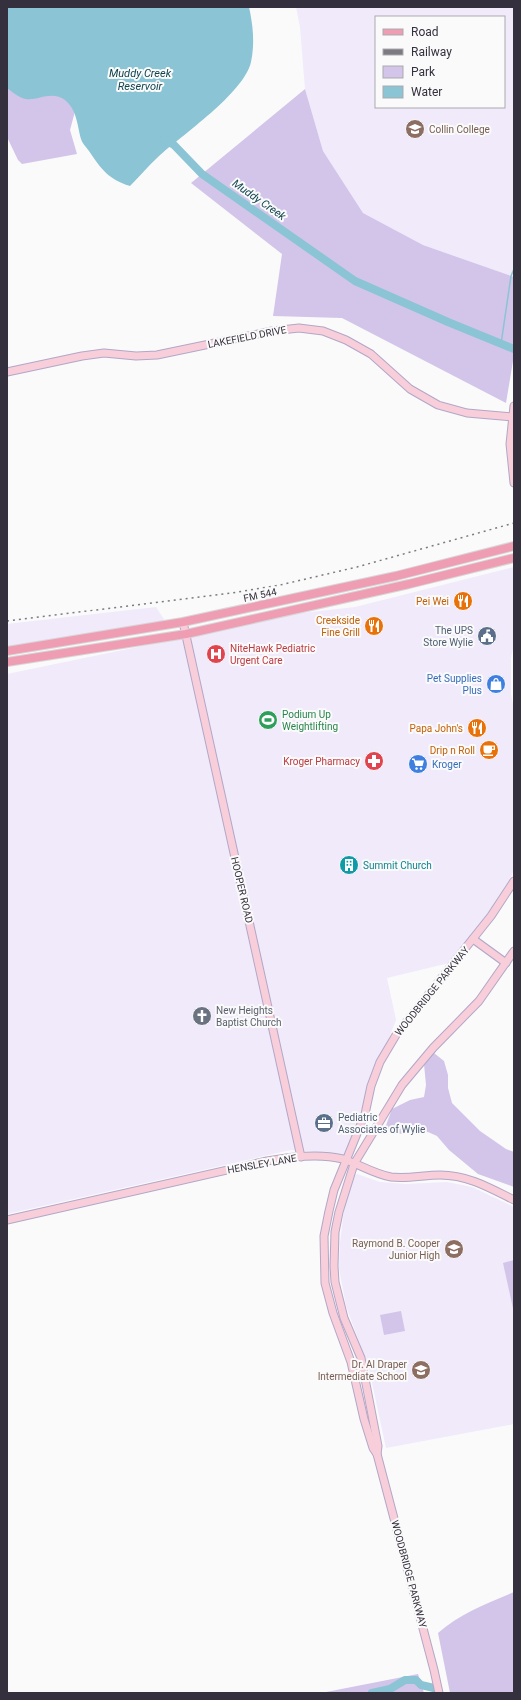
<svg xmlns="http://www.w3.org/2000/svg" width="521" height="1700" viewBox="0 0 521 1700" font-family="Roboto,sans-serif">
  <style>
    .built { fill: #f0eafb; fill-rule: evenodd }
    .green { fill: #d2c5e9 }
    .water { fill: #8bc4d4 }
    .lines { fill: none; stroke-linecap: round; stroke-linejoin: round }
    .stream { stroke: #8bc4d4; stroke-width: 1.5 }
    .river { stroke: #8bc4d4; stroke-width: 8 }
    .secondary-casing { stroke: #b2a7c7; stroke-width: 9 }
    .primary-casing { stroke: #d7d6d8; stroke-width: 10 }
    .secondary { stroke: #f7ced9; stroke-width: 7 }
    .primary { stroke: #ef9db3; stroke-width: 8 }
    .rail { stroke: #7d7a82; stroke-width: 1.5; stroke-dasharray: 2 4; stroke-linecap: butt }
    .labels { text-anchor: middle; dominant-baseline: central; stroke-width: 4; stroke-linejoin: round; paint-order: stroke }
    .education-label { font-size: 10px; fill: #785e54; stroke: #fafafa; text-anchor: end }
    .street-label { font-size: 10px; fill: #35303d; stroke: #fafafa }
    .food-label { font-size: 10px; fill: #c56008; stroke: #fafafa; text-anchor: end }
    .service-label { font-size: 10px; fill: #4e5e75; stroke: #fafafa; text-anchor: end }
    .health-label { font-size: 10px; fill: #be3a42; stroke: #fafafa; text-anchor: start }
    .shop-label { font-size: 10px; fill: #366cbe; stroke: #fafafa; text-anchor: end }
    .leisure-label { font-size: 10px; fill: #27864d; stroke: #fafafa; text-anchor: start }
    .culture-label { font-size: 10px; fill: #0d838f; stroke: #fafafa; text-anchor: start }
    .worship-label { font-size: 10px; fill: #5b616d; stroke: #fafafa; text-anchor: start }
    .water-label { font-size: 11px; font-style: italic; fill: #10444f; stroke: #fafafa }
  </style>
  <rect width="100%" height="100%" fill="#fafafa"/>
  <!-- built -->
  <g class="built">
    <path d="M 296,7 L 514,7 L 514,277 L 423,245 L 363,213 L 323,151 L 305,89 L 300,27 ZM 376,17 L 504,17 L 504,107 L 376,107 Z"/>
    <path d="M 514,567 L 514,644 L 511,658 L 511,694 L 514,709 L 514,869 L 505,892 L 449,963 L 387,978 L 396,1020 L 344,1154 L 291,1150 L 7,1214 L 7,674 L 302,613 L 355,607 Z"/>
    <path d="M 156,607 L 165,621 L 7,648 L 7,624 Z"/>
    <path d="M 357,1174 L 380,1182 L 406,1184 L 447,1182 L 472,1187 L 514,1207 L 514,1424 L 386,1448 L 369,1369 L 346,1306 L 339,1268 L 340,1243 L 344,1210 L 354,1176 Z"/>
  </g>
  <!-- green -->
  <g class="green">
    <path d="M 7,7 L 103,7 L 70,130 L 77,154 L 22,164 L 18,160 L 7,137 Z"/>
    <path d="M 305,89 L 323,151 L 363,213 L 423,245 L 514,277 L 514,355 L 506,403 L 342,318 L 273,316 L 282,254 L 191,183 Z"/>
    <path d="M 434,1053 L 444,1061 L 448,1075 L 448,1088 L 452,1103 L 480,1131 L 506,1149 L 514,1152 L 514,1187 L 478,1174 L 449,1150 L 437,1136 L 428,1132 L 402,1134 L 391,1132 L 385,1128 L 392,1109 L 410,1100 L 424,1097 L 426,1085 L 424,1064 Z"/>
    <path d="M 514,1260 L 514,1313 L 503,1263 Z"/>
    <path d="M 401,1311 L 405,1331 L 384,1335 L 380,1315 Z"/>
    <path d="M 514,1592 L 514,1693 L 450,1693 L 438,1633 C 459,1614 488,1603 514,1592 Z"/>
    <path d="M 418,1674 L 424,1693 L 321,1693 Z"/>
  </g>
  <!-- water -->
  <path class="water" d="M 7,7 L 249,7 C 253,25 255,44 251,62 C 244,93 182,135 158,157 C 148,166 140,176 130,186 C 108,179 102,170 89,151 C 86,147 82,143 81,139 C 77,124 77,110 65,100 C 52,90 37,101 26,99 C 20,98 12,92 7,88 Z"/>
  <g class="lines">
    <!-- stream -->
    <path class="stream" d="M 501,344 L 511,276 L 514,269"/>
    <!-- river -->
    <g class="river">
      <path d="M 164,139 L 174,145 L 202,174 L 355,281 L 448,322 L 514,349"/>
      <path d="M 372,1693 L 390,1689 L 405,1680 L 416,1680 L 421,1685 L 434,1688 L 437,1693"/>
    </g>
    <!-- secondary casing -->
    <g class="secondary-casing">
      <g id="secondary">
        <path d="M 7,372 L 82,356 L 104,353 L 136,356 L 157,355 L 272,331 L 299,328 L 323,331 L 346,340 L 371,354 L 410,389 L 438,405 L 467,413 L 514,417"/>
        <path d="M 514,406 L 510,444 L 514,483"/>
        <path d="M 183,622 L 301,1157"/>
        <path d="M 473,939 L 506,963"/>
        <path d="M 7,1220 L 267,1161 C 291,1157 318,1153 343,1159 C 359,1164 374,1174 391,1177 C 408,1179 424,1175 440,1175 C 468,1175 490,1188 514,1200"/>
        <path d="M 377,1454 L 378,1446 L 361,1358 L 344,1318 L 335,1282 L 334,1266 L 335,1232 L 339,1212 L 354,1164 L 402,1085 L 433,1048 L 479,1001 L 514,951"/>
        <path d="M 439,1693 L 434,1670 L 377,1454 L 373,1448 L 364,1419 L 351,1362 L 333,1313 L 325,1283 L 324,1236 L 329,1211 L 334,1190 L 365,1114 L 371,1086 L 380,1062 L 396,1035 L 491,916 L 514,881"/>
      </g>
    </g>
    <!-- primary casing -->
    <g class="primary-casing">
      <g id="primary">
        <path d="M 7,651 L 183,622 L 396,576 L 514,546"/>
        <path d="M 7,662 L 186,634 L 409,584 L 514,558"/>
      </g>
    </g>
    <!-- secondary -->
    <use href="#secondary" class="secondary"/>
    <!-- primary -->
    <use href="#primary" class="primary"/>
    <!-- rail -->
    <path class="rail" d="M 7,621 L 232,593 L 280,585 L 357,567 L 514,523"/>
  </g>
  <!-- icons -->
  <defs>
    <g id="university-disc" transform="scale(1)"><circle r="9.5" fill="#8d6e63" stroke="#fafafa"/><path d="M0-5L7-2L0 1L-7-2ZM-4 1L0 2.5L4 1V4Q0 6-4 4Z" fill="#fff"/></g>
    <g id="restaurant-disc" transform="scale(1)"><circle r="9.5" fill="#e8710a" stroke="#fafafa"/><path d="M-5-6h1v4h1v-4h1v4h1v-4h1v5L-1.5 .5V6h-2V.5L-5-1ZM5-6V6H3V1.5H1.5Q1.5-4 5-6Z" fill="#fff"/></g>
    <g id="civic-disc" transform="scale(1)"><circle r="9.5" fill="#5c6f8a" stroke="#fafafa"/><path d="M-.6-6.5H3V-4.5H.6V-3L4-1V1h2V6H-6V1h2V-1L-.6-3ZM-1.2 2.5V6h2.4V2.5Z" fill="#fff"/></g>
    <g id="hospital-disc" transform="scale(1)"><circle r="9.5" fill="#e0444e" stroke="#fafafa"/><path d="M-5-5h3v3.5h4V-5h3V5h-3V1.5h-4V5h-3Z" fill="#fff"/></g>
    <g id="shop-disc" transform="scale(1)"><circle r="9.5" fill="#3f7fe0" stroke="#fafafa"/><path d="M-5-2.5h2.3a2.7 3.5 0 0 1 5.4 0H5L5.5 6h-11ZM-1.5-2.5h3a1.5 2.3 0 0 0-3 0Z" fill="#fff"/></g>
    <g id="stadium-disc" transform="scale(1)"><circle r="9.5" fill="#2e9e5b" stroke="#fafafa"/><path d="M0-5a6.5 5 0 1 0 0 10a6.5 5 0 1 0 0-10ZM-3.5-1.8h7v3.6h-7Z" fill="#fff"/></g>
    <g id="cafe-disc" transform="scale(1)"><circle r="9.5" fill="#e8710a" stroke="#fafafa"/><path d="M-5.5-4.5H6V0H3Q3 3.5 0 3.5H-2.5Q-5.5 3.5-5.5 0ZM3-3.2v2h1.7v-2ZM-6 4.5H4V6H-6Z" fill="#fff"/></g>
    <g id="pharmacy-disc" transform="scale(1)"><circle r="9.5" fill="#e0444e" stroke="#fafafa"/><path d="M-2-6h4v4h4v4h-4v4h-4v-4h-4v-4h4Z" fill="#fff"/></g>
    <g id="supermarket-disc" transform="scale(1)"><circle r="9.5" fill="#3f7fe0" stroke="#fafafa"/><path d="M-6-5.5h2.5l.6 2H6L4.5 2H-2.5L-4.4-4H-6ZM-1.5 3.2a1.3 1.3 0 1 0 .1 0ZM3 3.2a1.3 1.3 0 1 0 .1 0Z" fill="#fff"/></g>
    <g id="building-disc" transform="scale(1)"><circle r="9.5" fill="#0f9aa8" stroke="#fafafa"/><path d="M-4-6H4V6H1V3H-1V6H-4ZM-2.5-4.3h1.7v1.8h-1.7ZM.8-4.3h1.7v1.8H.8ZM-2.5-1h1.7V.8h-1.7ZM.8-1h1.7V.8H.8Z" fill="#fff"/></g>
    <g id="church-disc" transform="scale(1)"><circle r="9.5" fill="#6b7280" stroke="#fafafa"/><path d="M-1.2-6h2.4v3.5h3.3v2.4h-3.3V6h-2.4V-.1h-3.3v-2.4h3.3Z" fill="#fff"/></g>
    <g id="office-disc" transform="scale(1)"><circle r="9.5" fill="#5c6f8a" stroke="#fafafa"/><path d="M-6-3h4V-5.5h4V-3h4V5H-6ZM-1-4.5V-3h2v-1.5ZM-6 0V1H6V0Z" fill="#fff"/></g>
    <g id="school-disc" transform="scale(1)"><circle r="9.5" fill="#8d6e63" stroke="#fafafa"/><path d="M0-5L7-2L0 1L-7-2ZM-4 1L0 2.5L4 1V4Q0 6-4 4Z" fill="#fff"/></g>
  </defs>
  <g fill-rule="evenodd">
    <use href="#university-disc" x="415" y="129"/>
    <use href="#restaurant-disc" x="463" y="601"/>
    <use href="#restaurant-disc" x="374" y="626"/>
    <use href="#civic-disc" x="487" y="636"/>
    <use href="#hospital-disc" x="216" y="654"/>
    <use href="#shop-disc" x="496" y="684"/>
    <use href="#stadium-disc" x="268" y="720"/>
    <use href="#restaurant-disc" x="477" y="728"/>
    <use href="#cafe-disc" x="489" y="750"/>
    <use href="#pharmacy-disc" x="374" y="761"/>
    <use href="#supermarket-disc" x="418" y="764"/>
    <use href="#building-disc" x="349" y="865"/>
    <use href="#church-disc" x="202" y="1016"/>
    <use href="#office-disc" x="324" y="1123"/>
    <use href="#school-disc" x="454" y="1249"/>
    <use href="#school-disc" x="421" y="1370"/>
  </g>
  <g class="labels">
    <!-- education labels -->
    <g class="education-label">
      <text x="429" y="129" text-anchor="start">Collin College</text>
      <text x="440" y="1243">Raymond B. Cooper<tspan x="440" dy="12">Junior High</tspan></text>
      <text x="407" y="1364">Dr. Al Draper<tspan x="407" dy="12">Intermediate School</tspan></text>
    </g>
    <!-- street labels -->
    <g class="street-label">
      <text transform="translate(247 337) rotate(-11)">LAKEFIELD DRIVE</text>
      <text transform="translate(260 595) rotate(-12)">FM 544</text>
      <text transform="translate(242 890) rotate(77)">HOOPER ROAD</text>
      <text transform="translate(432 991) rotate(-51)">WOODBRIDGE PARKWAY</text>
      <text transform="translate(262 1164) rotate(-10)">HENSLEY LANE</text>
      <text transform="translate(409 1574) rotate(75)">WOODBRIDGE PARKWAY</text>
    </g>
    <!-- food labels -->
    <g class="food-label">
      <text x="449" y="601">Pei Wei</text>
      <text x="360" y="620">Creekside<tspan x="360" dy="12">Fine Grill</tspan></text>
      <text x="463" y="728">Papa John's</text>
      <text x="475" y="750">Drip n Roll</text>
    </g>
    <!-- service labels -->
    <g class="service-label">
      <text x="473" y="630">The UPS<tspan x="473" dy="12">Store Wylie</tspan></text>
      <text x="338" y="1117" text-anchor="start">Pediatric<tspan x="338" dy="12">Associates of Wylie</tspan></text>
    </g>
    <!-- health labels -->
    <g class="health-label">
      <text x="230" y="648">NiteHawk Pediatric<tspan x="230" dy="12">Urgent Care</tspan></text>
      <text x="360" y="761" text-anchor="end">Kroger Pharmacy</text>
    </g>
    <!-- shop labels -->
    <g class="shop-label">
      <text x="482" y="678">Pet Supplies<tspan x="482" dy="12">Plus</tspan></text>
      <text x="432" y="764" text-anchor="start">Kroger</text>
    </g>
    <!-- leisure labels -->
    <g class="leisure-label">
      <text x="282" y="714">Podium Up<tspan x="282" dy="12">Weightlifting</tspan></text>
    </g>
    <!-- culture labels -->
    <g class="culture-label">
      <text x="363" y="865">Summit Church</text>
    </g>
    <!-- worship labels -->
    <g class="worship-label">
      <text x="216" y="1010">New Heights<tspan x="216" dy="12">Baptist Church</tspan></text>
    </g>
    <!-- water labels -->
    <g class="water-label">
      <text x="140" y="73">Muddy Creek<tspan x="140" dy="13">Reservoir</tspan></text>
      <text transform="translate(259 200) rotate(35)">Muddy Creek</text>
    </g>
  </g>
  <!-- border -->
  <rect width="521" height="1700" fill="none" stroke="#35303d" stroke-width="16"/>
  <!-- legend -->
  <rect x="375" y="16" width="130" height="92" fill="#fafafa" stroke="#aba9ae"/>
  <rect x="383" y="29" width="20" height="6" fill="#ef9db3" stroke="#aba9ae"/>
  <text x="411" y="36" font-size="12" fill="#35303d">Road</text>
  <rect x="383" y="49" width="20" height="6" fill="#7d7a82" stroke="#aba9ae"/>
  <text x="411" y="56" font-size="12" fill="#35303d">Railway</text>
  <rect x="383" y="66" width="20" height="12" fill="#d2c5e9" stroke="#aba9ae"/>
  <text x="411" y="76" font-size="12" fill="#35303d">Park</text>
  <rect x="383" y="86" width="20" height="12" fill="#8bc4d4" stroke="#aba9ae"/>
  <text x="411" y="96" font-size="12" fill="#35303d">Water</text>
</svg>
